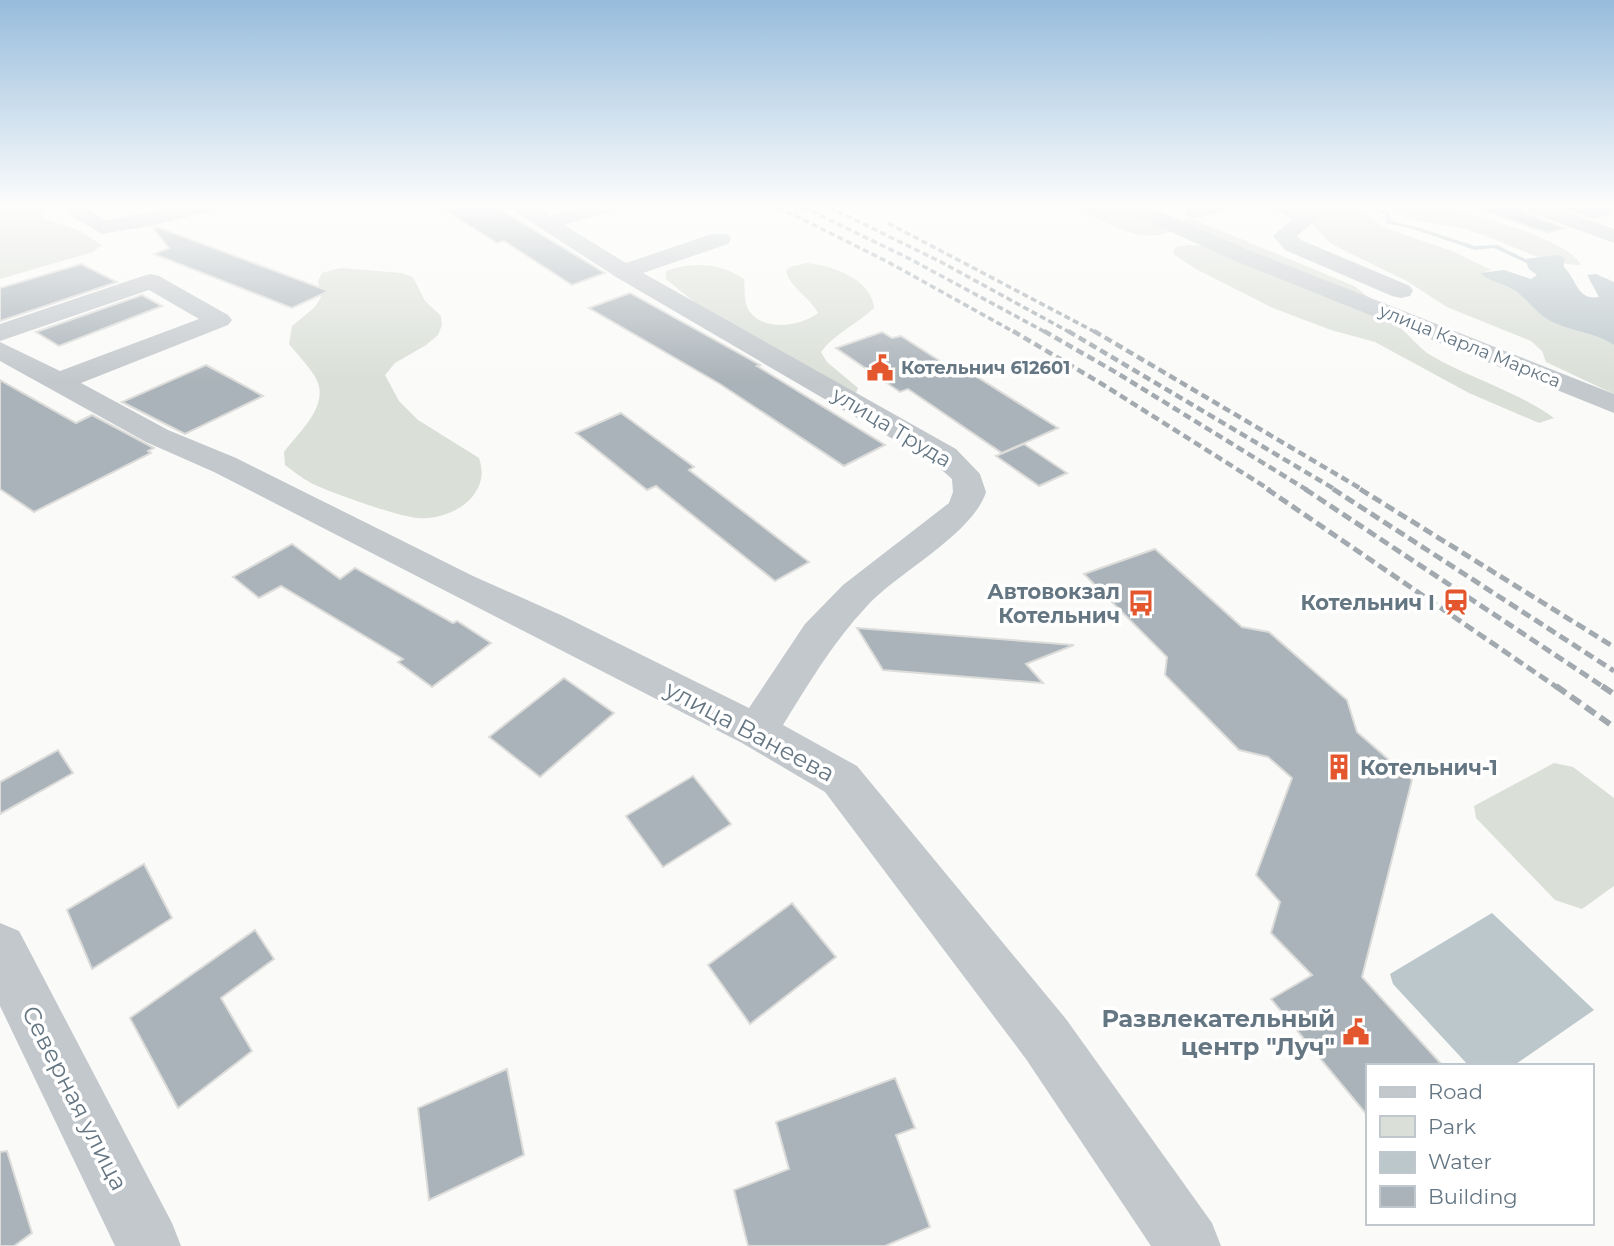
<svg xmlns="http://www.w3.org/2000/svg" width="1614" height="1246" viewBox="0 0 1614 1246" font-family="Montserrat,sans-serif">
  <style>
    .green { fill: #dadfd7 }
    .water { fill: #bbc7cb }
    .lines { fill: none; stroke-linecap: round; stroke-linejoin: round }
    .stream { fill: #bbc7cb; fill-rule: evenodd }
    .building { fill: #aab3b9; stroke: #dcdcda; stroke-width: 2 }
    .minor { fill: #c3c8cc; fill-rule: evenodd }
    .rail-far3 { stroke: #a2aab0; stroke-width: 3.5; stroke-dasharray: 6 3.5; stroke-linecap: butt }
    .rail-far2 { stroke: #a2aab0; stroke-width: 4.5; stroke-dasharray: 8 4.5; stroke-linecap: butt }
    .rail-far1 { stroke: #a2aab0; stroke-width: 5; stroke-dasharray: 10 5; stroke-linecap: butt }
    .rail { stroke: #a2aab0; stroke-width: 6; stroke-dasharray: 12 6; stroke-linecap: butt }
    .labels { text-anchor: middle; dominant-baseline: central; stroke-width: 7; stroke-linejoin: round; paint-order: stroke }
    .far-street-label { font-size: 18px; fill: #657683; stroke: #fff }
    .far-poi-label { font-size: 18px; font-weight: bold; fill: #657683; stroke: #fff; text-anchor: start }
    .street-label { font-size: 21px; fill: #657683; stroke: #fff }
    .poi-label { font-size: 21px; font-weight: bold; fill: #657683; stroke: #fff; text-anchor: end }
    .near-street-label { font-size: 24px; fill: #657683; stroke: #fff }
    .near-poi-label { font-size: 24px; font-weight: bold; fill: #657683; stroke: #fff; text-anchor: end }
  </style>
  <rect width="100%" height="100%" fill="#fafaf8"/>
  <!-- green -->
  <g class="green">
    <path d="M 0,207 L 49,207 L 42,218 L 80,231 L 102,245 L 93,252 L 0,279 Z"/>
    <path d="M 1070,207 L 1124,207 L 1172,231 C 1140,247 1100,217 1070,207 Z"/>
    <path d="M 1286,207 L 1355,207 L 1385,228 L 1452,251 L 1491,270 L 1481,273 C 1489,282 1504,283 1514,290 C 1528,299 1537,314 1552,322 C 1573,332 1594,332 1614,345 L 1614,394 L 1546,362 L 1542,351 L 1531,341 L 1447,307 L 1405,280 L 1341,249 L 1329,242 L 1310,221 Z"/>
    <path d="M 1389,207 L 1448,207 L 1461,210 C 1489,221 1567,239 1581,265 C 1541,264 1509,243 1472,231 C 1446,223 1411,225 1389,207 Z"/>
    <path d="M 1188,217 L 1354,286 L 1371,299 L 1361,297 L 1181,222 Z"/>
    <path d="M 1190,245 L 1204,246 L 1395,324 C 1409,333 1420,350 1432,356 C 1471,379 1517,391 1554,418 L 1539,423 L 1469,393 L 1375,342 L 1331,330 L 1273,308 L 1196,269 L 1173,254 L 1175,247 Z"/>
    <path d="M 807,263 C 832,266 871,278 874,308 C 857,324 834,334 821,352 L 827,362 L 858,388 L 856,393 L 710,315 L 666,279 L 666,271 C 692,261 722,263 744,279 C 745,287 744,300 747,307 C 760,333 800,327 818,313 C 810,297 790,288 786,271 L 790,267 Z"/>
    <path d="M 341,268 L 401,273 L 413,277 L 425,301 L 441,316 L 442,325 L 438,335 L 426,345 L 395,363 L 385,375 L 399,401 L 418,420 L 479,458 C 484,474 482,484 472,497 C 461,511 436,520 418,518 C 399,517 329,492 311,483 C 302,478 293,471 285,465 L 284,452 C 300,431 333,403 314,375 C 307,364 297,354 289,344 L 292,326 L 315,307 L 321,297 L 318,281 L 322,273 Z"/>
    <path d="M 1554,763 L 1573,767 L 1614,798 L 1614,886 L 1582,909 L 1555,900 L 1476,818 L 1474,806 Z"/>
  </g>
  <!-- water -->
  <g class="water">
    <path d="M 1558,255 L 1565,258 C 1562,267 1564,266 1569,273 C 1578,286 1580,300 1599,297 L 1587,275 L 1596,274 L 1614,282 L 1614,345 C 1594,332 1573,332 1552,322 C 1536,314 1528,299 1514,290 C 1503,283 1489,282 1480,273 L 1504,270 L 1531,279 L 1537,275 L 1529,269 L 1525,259 Z"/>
    <path d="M 1492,913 L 1594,1010 L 1513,1066 L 1469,1066 L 1393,984 L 1390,974 Z"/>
  </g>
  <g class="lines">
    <!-- stream -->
    <path class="stream" d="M 1370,207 L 1377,207 L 1390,213 L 1391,221 L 1417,227 L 1475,246 L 1497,245 L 1538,265 L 1533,266 L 1494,248 L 1475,250 L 1413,229 L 1386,223 L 1385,215 Z"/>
  </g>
  <!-- building -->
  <g class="building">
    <path d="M 440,207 L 496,207 L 605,273 L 572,285 L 504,241 L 497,243 Z"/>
    <path d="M 1484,207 L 1520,207 L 1525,213 L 1565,228 L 1547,233 L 1483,210 Z"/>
    <path d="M 1559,207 L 1611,207 L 1612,213 L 1594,219 Z"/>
    <path d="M 157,227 L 329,291 L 292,308 L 154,254 L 169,248 L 153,228 Z"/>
    <path d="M 81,264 L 117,282 L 0,321 L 0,288 Z"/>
    <path d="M 630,293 L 760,365 L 757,366 L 885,445 L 844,466 L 720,384 L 589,308 Z"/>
    <path d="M 142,295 L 162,306 L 59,346 L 36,332 Z"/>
    <path d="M 882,332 L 892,338 L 901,336 L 951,368 L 958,365 L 1058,428 L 1002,453 L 908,389 L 900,392 L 836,348 Z"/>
    <path d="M 206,365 L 263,396 L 185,434 L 122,402 Z"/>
    <path d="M 0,380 L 76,423 L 92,415 L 154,448 L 148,451 L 151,453 L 34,512 L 0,489 Z"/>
    <path d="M 621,413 L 694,467 L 689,470 L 809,562 L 775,581 L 656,486 L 647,490 L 576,433 Z"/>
    <path d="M 1024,444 L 1067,473 L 1039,486 L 996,456 Z"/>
    <path d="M 292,544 L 340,579 L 355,568 L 453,623 L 457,621 L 491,643 L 432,687 L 398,662 L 403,659 L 281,586 L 259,598 L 233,577 Z"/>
    <path d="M 1155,549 L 1242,627 L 1269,632 L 1347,700 L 1357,732 L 1412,780 L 1362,977 L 1443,1066 L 1367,1066 L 1367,1115 L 1271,999 L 1312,975 L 1271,933 L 1280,902 L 1256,875 L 1292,778 L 1268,757 L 1239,750 L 1165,675 L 1167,657 L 1084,574 Z"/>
    <path d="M 857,628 L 1074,645 L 1026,664 L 1043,683 L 883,670 Z"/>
    <path d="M 564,678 L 614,713 L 540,777 L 489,737 Z"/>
    <path d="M 58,750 L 73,773 L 0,814 L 0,782 Z"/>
    <path d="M 693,776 L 731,824 L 663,867 L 626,816 Z"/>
    <path d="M 144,864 L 172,918 L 92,969 L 67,910 Z"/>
    <path d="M 792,903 L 836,957 L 750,1024 L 708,965 Z"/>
    <path d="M 255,930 L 274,959 L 221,998 L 252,1051 L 178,1108 L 130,1018 Z"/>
    <path d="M 507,1069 L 524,1155 L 429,1200 L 418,1108 Z"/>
    <path d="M 895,1078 L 915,1128 L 896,1135 L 930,1227 L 885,1246 L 748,1246 L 734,1190 L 789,1169 L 776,1122 Z"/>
    <path d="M 7,1151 L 32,1233 L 14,1246 L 0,1246 L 0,1152 Z"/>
  </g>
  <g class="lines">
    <!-- minor -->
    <g class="minor">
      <path d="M 67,207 L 84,207 L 106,220 L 179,207 L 215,207 L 212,211 L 150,226 L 102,234 L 68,214 L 65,210 Z"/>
      <path d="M 511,207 L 535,207 L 550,216 L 582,207 L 615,207 L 612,211 L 564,225 L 626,263 L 712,234 L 728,234 L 731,239 L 728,244 L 643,273 L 956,449 L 980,474 L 986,492 C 973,534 897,573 867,606 C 833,642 809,683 783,725 L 857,766 L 1066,1019 L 1212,1223 L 1221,1246 L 1151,1246 L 1026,1059 L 825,792 L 742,743 L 214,472 L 146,442 L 0,361 L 0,342 L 60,371 L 199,319 L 149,290 L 0,341 L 0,324 L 143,276 L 151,274 L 159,276 L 228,315 L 232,320 L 228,325 L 81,383 L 168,430 L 236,458 L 473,576 L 563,616 L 749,708 L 805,624 L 843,585 L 949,503 L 953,492 L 952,479 L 934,463 L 616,277 L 514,211 Z"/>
      <path d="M 1122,207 L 1149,207 L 1249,250 L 1614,394 L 1614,413 L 1233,260 L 1125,211 Z"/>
      <path d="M 1227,207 L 1224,211 L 1195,218 L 1188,216 L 1184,212 L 1190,207 Z"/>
      <path d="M 1273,207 C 1288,207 1307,204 1318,218 L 1297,236 L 1301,240 L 1410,286 L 1413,291 L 1410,296 L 1401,298 L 1392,296 L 1285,250 L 1273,236 L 1292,219 L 1276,211 Z"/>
      <path d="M 1523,207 L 1552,207 L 1614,229 L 1614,243 L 1526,211 Z"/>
      <path d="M 0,923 L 19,931 L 172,1223 L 181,1246 L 115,1246 L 0,1006 Z"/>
    </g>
    <!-- rail-far3 -->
    <g class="rail-far3">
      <path d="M 778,207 L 888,262 L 1016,333"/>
      <path d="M 803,207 L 910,259 L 1047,333"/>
      <path d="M 829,207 L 941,262 L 1071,333"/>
      <path d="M 888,223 L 1097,333"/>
    </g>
    <!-- rail-far2 -->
    <g class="rail-far2">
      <path d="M 1013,331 L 1102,384 L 1270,490"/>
      <path d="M 1044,331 L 1117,373 L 1307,490"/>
      <path d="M 1068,331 L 1336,490"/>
      <path d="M 1094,331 L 1363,490"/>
    </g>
    <!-- rail-far1 -->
    <g class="rail-far1">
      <path d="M 1267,489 L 1558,688"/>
      <path d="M 1305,489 L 1605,688"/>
      <path d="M 1333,489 L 1614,671"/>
      <path d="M 1360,489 L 1614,647"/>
    </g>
    <!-- rail -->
    <g class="rail">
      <path d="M 1556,686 L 1614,727"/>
      <path d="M 1602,686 L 1614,694"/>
    </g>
  </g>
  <!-- sky -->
  <linearGradient id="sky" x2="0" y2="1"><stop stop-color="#96bcdc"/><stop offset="0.54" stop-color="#fdfdfc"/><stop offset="1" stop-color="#fdfdfc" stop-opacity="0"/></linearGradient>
  <rect width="1614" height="381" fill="url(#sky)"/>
  <!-- icons -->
  <defs>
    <g id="civic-bare" transform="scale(2.1)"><path d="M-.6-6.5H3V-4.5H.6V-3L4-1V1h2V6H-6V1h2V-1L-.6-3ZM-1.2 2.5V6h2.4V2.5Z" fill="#e4572e" stroke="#fff" stroke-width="2.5" paint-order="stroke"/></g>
    <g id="station-bare" transform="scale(2.1)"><path d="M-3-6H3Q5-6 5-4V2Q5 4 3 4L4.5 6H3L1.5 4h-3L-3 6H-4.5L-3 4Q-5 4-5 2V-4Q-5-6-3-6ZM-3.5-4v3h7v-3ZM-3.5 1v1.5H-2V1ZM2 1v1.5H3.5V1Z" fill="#e4572e" stroke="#fff" stroke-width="2.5" paint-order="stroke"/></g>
    <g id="bus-bare" transform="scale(2.1)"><path d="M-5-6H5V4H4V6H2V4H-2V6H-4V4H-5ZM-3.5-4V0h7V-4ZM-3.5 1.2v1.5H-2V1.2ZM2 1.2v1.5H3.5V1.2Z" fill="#e4572e" stroke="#fff" stroke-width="2.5" paint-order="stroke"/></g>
    <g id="building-bare" transform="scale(2.1)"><path d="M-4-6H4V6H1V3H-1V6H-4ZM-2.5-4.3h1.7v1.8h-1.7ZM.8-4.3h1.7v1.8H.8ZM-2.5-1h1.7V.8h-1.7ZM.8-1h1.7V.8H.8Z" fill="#e4572e" stroke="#fff" stroke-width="2.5" paint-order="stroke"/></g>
  </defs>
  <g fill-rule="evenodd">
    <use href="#civic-bare" x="880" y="368"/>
    <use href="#station-bare" x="1456" y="602"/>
    <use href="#bus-bare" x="1141" y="603"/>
    <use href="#building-bare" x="1339" y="767"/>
    <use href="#civic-bare" x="1356" y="1032"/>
  </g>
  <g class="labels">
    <!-- far-street labels -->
    <g class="far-street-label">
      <text transform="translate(1470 346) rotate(22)">улица Карла Маркса</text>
    </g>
    <!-- far-poi labels -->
    <g class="far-poi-label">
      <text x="901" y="368">Котельнич 612601</text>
    </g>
    <!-- street labels -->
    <g class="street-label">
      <text transform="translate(892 427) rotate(31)">улица Труда</text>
    </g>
    <!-- poi labels -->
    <g class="poi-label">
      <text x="1120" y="591">Автовокзал<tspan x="1120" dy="24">Котельнич</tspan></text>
      <text x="1435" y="602">Котельнич I</text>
      <text x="1360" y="767" text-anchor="start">Котельнич-1</text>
    </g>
    <!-- near-street labels -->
    <g class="near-street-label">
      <text transform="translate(750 731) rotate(28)">улица Ванеева</text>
      <text transform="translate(75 1098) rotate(63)">Северная улица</text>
    </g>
    <!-- near-poi labels -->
    <g class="near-poi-label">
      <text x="1335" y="1018">Развлекательный<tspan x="1335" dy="28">центр "Луч"</tspan></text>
    </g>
  </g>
  <!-- legend -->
  <rect x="1366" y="1064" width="228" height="161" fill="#ffffff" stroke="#c1c8cd" stroke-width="2"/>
  <rect x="1380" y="1087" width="35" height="10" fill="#c3c8cc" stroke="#c1c8cd" stroke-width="2"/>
  <text x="1428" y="1099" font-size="21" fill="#657683">Road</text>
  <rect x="1380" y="1116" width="35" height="21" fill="#dadfd7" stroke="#c1c8cd" stroke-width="2"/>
  <text x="1428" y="1134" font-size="21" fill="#657683">Park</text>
  <rect x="1380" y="1152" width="35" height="21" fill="#bbc7cb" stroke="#c1c8cd" stroke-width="2"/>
  <text x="1428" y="1169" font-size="21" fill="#657683">Water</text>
  <rect x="1380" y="1186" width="35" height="21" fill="#aab3b9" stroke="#c1c8cd" stroke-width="2"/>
  <text x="1428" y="1204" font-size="21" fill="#657683">Building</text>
</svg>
